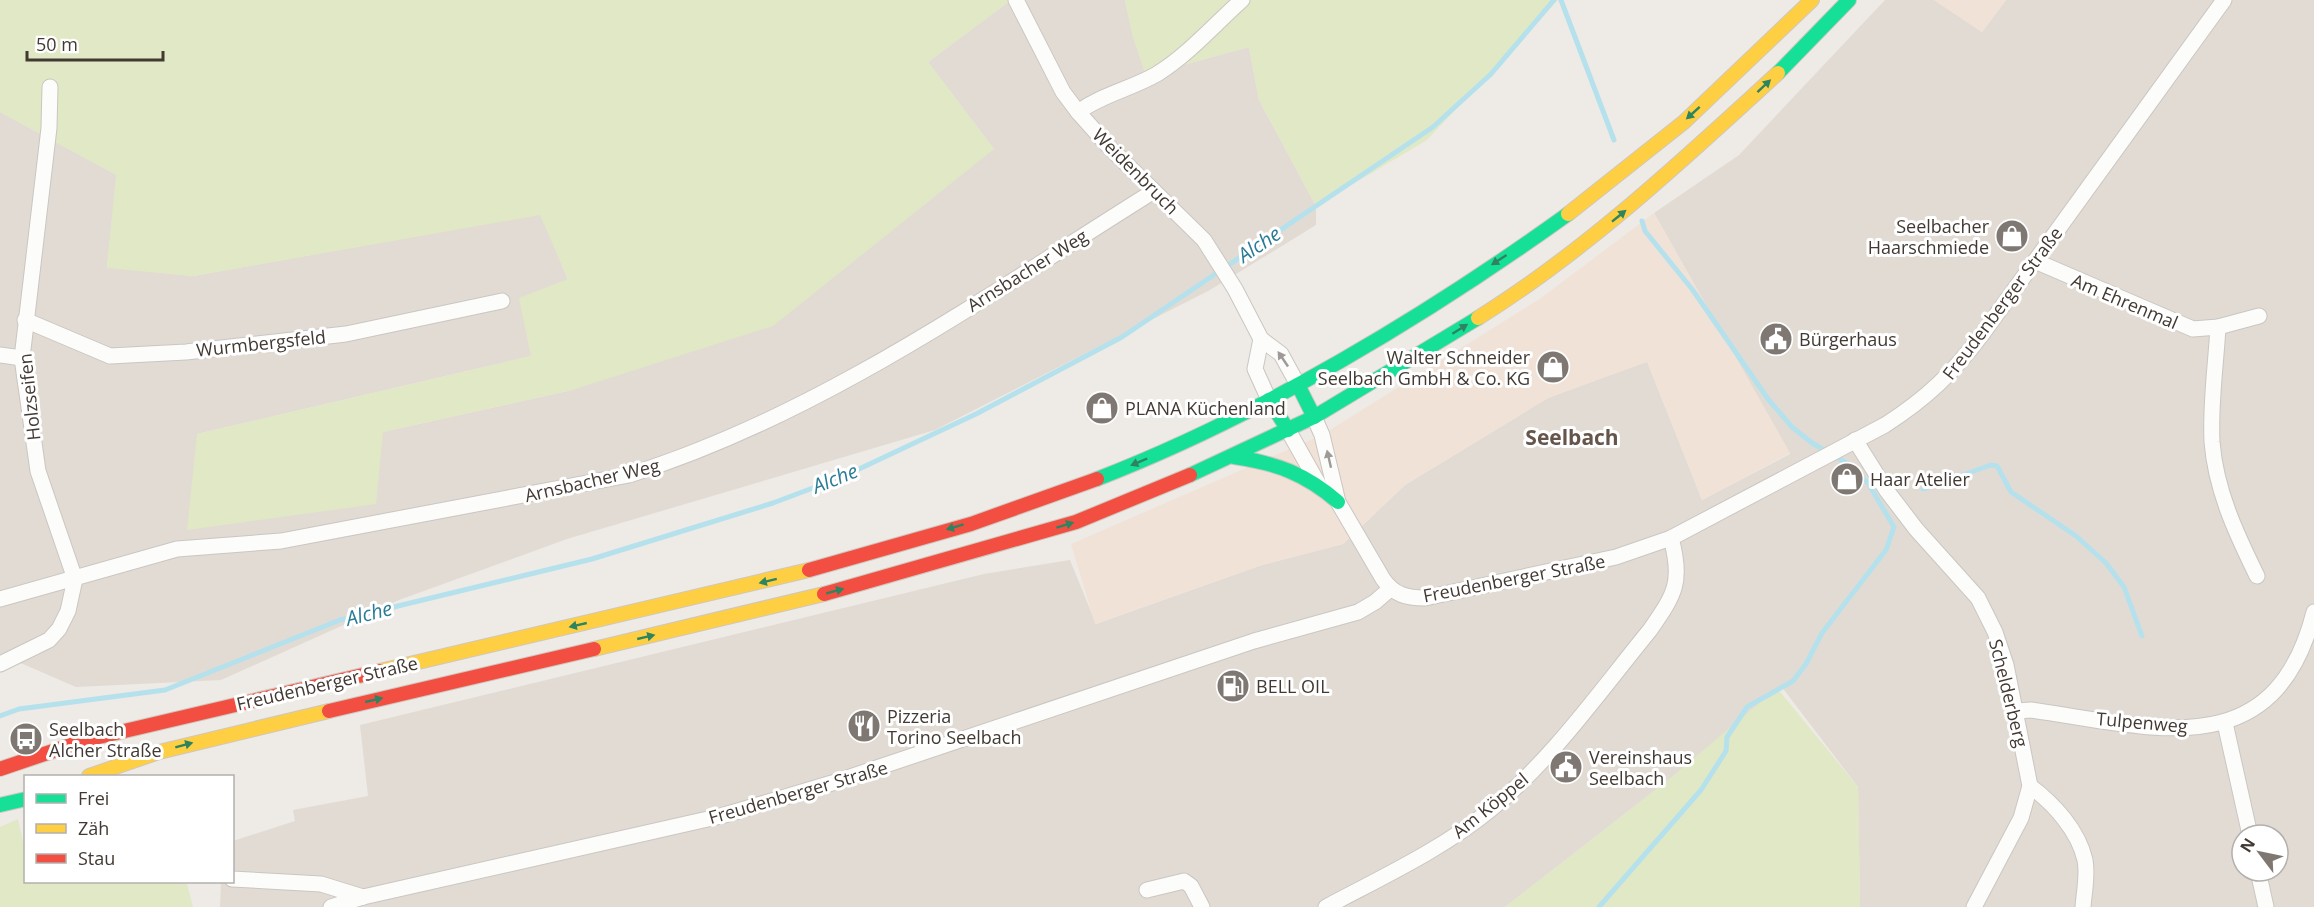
<svg xmlns="http://www.w3.org/2000/svg" width="2314" height="907" viewBox="0 0 2314 907" font-family="'Open Sans',sans-serif">
  <style>
    .residential { fill: #e2dbd3; fill-rule: evenodd }
    .commercial { fill: #f1e2d8 }
    .green { fill: #e1e8c5 }
    .lines { fill: none; stroke-linecap: round; stroke-linejoin: round }
    .stream { stroke: #b5e1ed; stroke-width: 5 }
    .street-casing { stroke: #cac6c2; stroke-width: 17 }
    .fast-casing { stroke: #cfc7be; stroke-width: 16 }
    .slow-casing { stroke: #cfc7be; stroke-width: 16 }
    .jam-casing { stroke: #cfc7be; stroke-width: 16 }
    .street { stroke: #fcfcfb; stroke-width: 15 }
    .fast { stroke: #16e098; stroke-width: 14 }
    .slow { stroke: #ffcf43; stroke-width: 14 }
    .jam { stroke: #f24e42; stroke-width: 14 }
    .oneway { fill: #2e8460 }
    .oneway2 { fill: #9f9a97 }
    .labels { text-anchor: middle; dominant-baseline: central; stroke-width: 6; stroke-linejoin: round; paint-order: stroke }
    .street-label { font-size: 18px; fill: #423933; stroke: #fff }
    .poi-label { font-size: 18px; fill: #423933; stroke: #fff; text-anchor: start }
    .water-label { font-size: 20px; font-style: italic; fill: #297b96; stroke: #fff }
    .quarter-label { font-size: 21px; font-weight: bold; fill: #65554a; stroke: #fff }
  </style>
  <rect width="100%" height="100%" fill="#eeeae6"/>
  <!-- residential -->
  <g class="residential">
    <path d="M 1011,0 L 1125,0 L 1133,37 L 1146,75 L 1249,47 L 1259,100 L 1316,206 L 1316,225 L 1210,290 L 935,430 L 567,539 L 399,600 L 221,680 L 76,687 L 0,654 L 0,112 L 117,175 L 107,267 L 193,276 L 541,214 L 568,280 L 532,356 L 197,434 L 383,432 L 572,390 L 994,149 L 928,62 Z"/>
    <path d="M 1885,0 L 1934,0 L 1982,32 L 2006,0 L 2314,0 L 2314,907 L 1860,907 L 1858,787 L 1781,686 L 1667,781 L 1505,907 L 220,907 L 221,882 L 232,882 L 233,841 L 295,821 L 293,810 L 368,796 L 360,725 L 984,574 L 1070,560 L 1096,624 L 1262,565 L 1343,544 L 1405,485 L 1548,398 L 1647,361 L 1702,500 L 1790,454 L 1654,213 L 1739,155 ZM 2242,835 L 2278,835 L 2278,871 L 2242,871 Z"/>
  </g>
  <!-- commercial -->
  <g class="commercial">
    <path d="M 1934,0 L 2006,0 L 1982,32 Z"/>
    <path d="M 1654,213 L 1790,453 L 1702,500 L 1647,362 L 1548,398 L 1405,485 L 1343,544 L 1262,565 L 1095,624 L 1071,544 L 1322,435 L 1541,298 Z"/>
  </g>
  <!-- green -->
  <g class="green">
    <path d="M 0,0 L 1011,0 L 928,62 L 994,149 L 773,326 L 572,390 L 383,432 L 376,504 L 187,530 L 197,434 L 531,356 L 519,298 L 568,279 L 540,215 L 193,276 L 107,268 L 116,175 L 0,112 Z"/>
    <path d="M 1125,0 L 1558,0 L 1427,140 L 1316,206 L 1259,100 L 1249,47 L 1146,75 L 1133,37 Z"/>
    <path d="M 1777,688 L 1858,787 L 1860,907 L 1505,907 L 1667,781 Z"/>
    <path d="M 18,819 L 25,851 L 26,882 L 153,882 L 187,884 L 193,907 L 0,907 L 0,827 Z"/>
  </g>
  <g class="lines">
    <!-- stream -->
    <g class="stream">
      <path d="M 1561,0 L 1614,140"/>
      <path d="M 1923,489 L 1991,465 L 1997,466 L 2011,492 L 2076,536 L 2106,563 L 2124,587 L 2142,636"/>
      <path d="M 0,716 L 19,709 L 165,690 L 340,620 L 592,559 L 773,503 L 842,477 L 976,414 L 1122,337 L 1433,127 L 1491,74 L 1554,0"/>
      <path d="M 1599,907 L 1701,790 L 1726,751 L 1727,737 L 1747,707 L 1793,681 L 1806,664 L 1822,633 L 1886,550 L 1894,527 L 1868,483 L 1850,465 L 1812,443 L 1792,427 L 1768,399 L 1692,289 L 1645,231 L 1642,221"/>
    </g>
    <!-- street casing -->
    <g class="street-casing">
      <g id="street">
        <path d="M 1016,0 L 1063,92 L 1078,112 L 1111,149 L 1204,240 L 1235,289 L 1261,339 L 1281,354 L 1298,385"/>
        <path d="M 1078,112 C 1103,94 1131,89 1157,74 C 1188,55 1215,24 1242,0"/>
        <path d="M 2035,261 L 2193,329 L 2218,327 L 2259,316"/>
        <path d="M 25,320 L 110,356 L 186,352 L 346,334 L 502,301"/>
        <path d="M 2218,327 C 2216,364 2210,404 2212,442 C 2216,491 2236,533 2257,576"/>
        <path d="M 1261,339 L 1255,369 L 1269,400"/>
        <path d="M 0,355 L 22,358"/>
        <path d="M 1314,417 L 1322,435 L 1338,502 L 1383,579 C 1394,595 1407,598 1425,598 L 1616,557 L 1671,538 L 1885,425 C 1927,398 1953,373 1983,333 L 2224,0"/>
        <path d="M 1288,430 L 1319,485"/>
        <path d="M 1855,440 L 1887,491 L 1916,529 L 1978,598 L 1995,632 L 2006,665 L 2030,786 L 2021,818 L 1974,907"/>
        <path d="M 0,599 L 177,549 L 281,541 L 629,475 C 820,415 986,296 1154,191"/>
        <path d="M 0,664 L 49,640 L 59,629 L 68,611 L 75,579 L 38,471 L 22,358 L 49,128 L 50,87"/>
        <path d="M 2017,711 L 2031,710 C 2153,727 2274,768 2314,612"/>
        <path d="M 2225,723 L 2250,835"/>
        <path d="M 2030,786 C 2054,804 2078,830 2085,860 C 2088,875 2084,892 2083,907"/>
        <path d="M 2258,871 L 2266,907"/>
        <path d="M 232,879 L 321,884 L 363,897"/>
        <path d="M 1147,890 L 1184,881 L 1191,886 L 1202,907"/>
        <path d="M 331,907 L 363,897 L 721,816 L 832,783 L 1254,641 L 1358,612 L 1375,602 L 1390,589"/>
        <path d="M 1326,907 C 1382,877 1441,850 1490,810 C 1552,760 1600,691 1650,630 C 1675,594 1683,582 1671,538"/>
      </g>
    </g>
    <!-- fast casing -->
    <g class="fast-casing">
      <g id="fast">
        <path d="M 1778,73 L 1849,0"/>
        <path d="M 1298,385 L 1314,417"/>
        <path d="M 1269,400 L 1288,430"/>
        <path d="M 1234,457 C 1276,463 1306,474 1338,502"/>
        <path d="M 1190,475 L 1314,417 L 1478,318"/>
        <path d="M 1097,479 C 1260,416 1426,316 1568,214"/>
        <path d="M 0,805 L 26,799"/>
      </g>
    </g>
    <!-- slow casing -->
    <g class="slow-casing">
      <g id="slow">
        <path d="M 1568,214 L 1684,122 L 1812,0"/>
        <path d="M 1478,318 C 1587,250 1683,160 1778,73"/>
        <path d="M 594,649 L 824,594"/>
        <path d="M 380,671 L 809,570"/>
        <path d="M 89,776 L 159,752 L 329,711"/>
      </g>
    </g>
    <!-- jam casing -->
    <g class="jam-casing">
      <g id="jam">
        <path d="M 809,570 L 971,524 L 1097,479"/>
        <path d="M 824,594 L 1076,522 L 1190,475"/>
        <path d="M 329,711 L 594,649"/>
        <path d="M 0,769 L 86,740 L 380,671"/>
      </g>
    </g>
    <!-- street -->
    <use href="#street" class="street"/>
    <!-- fast -->
    <use href="#fast" class="fast"/>
    <!-- slow -->
    <use href="#slow" class="slow"/>
    <!-- jam -->
    <use href="#jam" class="jam"/>
  </g>
  <!-- one-way arrows -->
  <defs><path id="oneway-solid" d="M-6-.8H1V-3.2L6.5 0L1 3.2V.8H-6Z" transform="scale(1.5)"/></defs>
  <g class="oneway">
    <use href="#oneway-solid" transform="translate(1764 86) rotate(-43)"/>
    <use href="#oneway-solid" transform="translate(1693 113) rotate(138)"/>
    <use href="#oneway-solid" transform="translate(1619 216) rotate(-39)"/>
    <use href="#oneway-solid" transform="translate(1499 260) rotate(147)"/>
    <use href="#oneway-solid" transform="translate(1460 329) rotate(-32)"/>
    <use href="#oneway-solid" transform="translate(1139 462) rotate(157)"/>
    <use href="#oneway-solid" transform="translate(1065 525) rotate(-17)"/>
    <use href="#oneway-solid" transform="translate(955 527) rotate(163)"/>
    <use href="#oneway-solid" transform="translate(768 581) rotate(166)"/>
    <use href="#oneway-solid" transform="translate(835 591) rotate(-15)"/>
    <use href="#oneway-solid" transform="translate(578 625) rotate(167)"/>
    <use href="#oneway-solid" transform="translate(646 637) rotate(-13)"/>
    <use href="#oneway-solid" transform="translate(374 700) rotate(-13)"/>
    <use href="#oneway-solid" transform="translate(184 745) rotate(-15)"/>
  </g>
  <g class="oneway2">
    <use href="#oneway-solid" transform="translate(1283 359) rotate(-124)"/>
    <use href="#oneway-solid" transform="translate(1329 459) rotate(-103)"/>
  </g>
  <!-- icons -->
  <defs>
    <g id="shop-disc" transform="scale(1.725)"><circle r="9.5" fill="#7e7772" stroke="#fff"/><path d="M-5-2.5h2.3a2.7 3.5 0 0 1 5.4 0H5L5.5 6h-11ZM-1.5-2.5h3a1.5 2.3 0 0 0-3 0Z" fill="#fff"/></g>
    <g id="civic-disc" transform="scale(1.725)"><circle r="9.5" fill="#7e7772" stroke="#fff"/><path d="M-.6-6.5H3V-4.5H.6V-3L4-1V1h2V6H-6V1h2V-1L-.6-3ZM-1.2 2.5V6h2.4V2.5Z" fill="#fff"/></g>
    <g id="fuel-disc" transform="scale(1.725)"><circle r="9.5" fill="#7e7772" stroke="#fff"/><path d="M-5.5-6h7V0h2V4h1.3V-2.5L3-4.5l.8-.8L6-3V5H2.5V1h-1V6h-7ZM-4.2-4.7v3.2H.2V-4.7Z" fill="#fff"/></g>
    <g id="restaurant-disc" transform="scale(1.725)"><circle r="9.5" fill="#7e7772" stroke="#fff"/><path d="M-5-6h1v4h1v-4h1v4h1v-4h1v5L-1.5 .5V6h-2V.5L-5-1ZM5-6V6H3V1.5H1.5Q1.5-4 5-6Z" fill="#fff"/></g>
    <g id="bus-disc" transform="scale(1.725)"><circle r="9.5" fill="#7e7772" stroke="#fff"/><path d="M-5-6H5V4H4V6H2V4H-2V6H-4V4H-5ZM-3.5-4V0h7V-4ZM-3.5 1.2v1.5H-2V1.2ZM2 1.2v1.5H3.5V1.2Z" fill="#fff"/></g>
  </defs>
  <g fill-rule="evenodd">
    <use href="#shop-disc" x="2012" y="236"/>
    <use href="#civic-disc" x="1776" y="339"/>
    <use href="#shop-disc" x="1553" y="367"/>
    <use href="#shop-disc" x="1102" y="408"/>
    <use href="#shop-disc" x="1847" y="479"/>
    <use href="#fuel-disc" x="1233" y="686"/>
    <use href="#restaurant-disc" x="864" y="726"/>
    <use href="#bus-disc" x="26" y="739"/>
    <use href="#civic-disc" x="1566" y="767"/>
  </g>
  <g class="labels">
    <!-- street labels -->
    <g class="street-label">
      <text transform="translate(1136 171) rotate(45)">Weidenbruch</text>
      <text transform="translate(1027 270) rotate(-32)">Arnsbacher Weg</text>
      <text transform="translate(2125 301) rotate(23)">Am Ehrenmal</text>
      <text transform="translate(2002 303) rotate(-53)">Freudenberger Straße</text>
      <text transform="translate(261 343) rotate(-6)">Wurmbergsfeld</text>
      <text transform="translate(29 397) rotate(-96)">Holzseifen</text>
      <text transform="translate(592 480) rotate(-13)">Arnsbacher Weg</text>
      <text transform="translate(1514 578) rotate(-11)">Freudenberger Straße</text>
      <text transform="translate(327 683) rotate(-13)">Freudenberger Straße</text>
      <text transform="translate(2009 693) rotate(76)">Schelderberg</text>
      <text transform="translate(2142 722) rotate(5)">Tulpenweg</text>
      <text transform="translate(798 792) rotate(-16)">Freudenberger Straße</text>
      <text transform="translate(1490 805) rotate(-39)">Am Köppel</text>
    </g>
    <!-- poi labels -->
    <g class="poi-label">
      <text x="1989" y="226" text-anchor="end">Seelbacher<tspan x="1989" dy="21">Haarschmiede</tspan></text>
      <text x="1799" y="339">Bürgerhaus</text>
      <text x="1530" y="357" text-anchor="end">Walter Schneider<tspan x="1530" dy="21">Seelbach GmbH &amp; Co. KG</tspan></text>
      <text x="1125" y="408">PLANA Küchenland</text>
      <text x="1870" y="479">Haar Atelier</text>
      <text x="1256" y="686">BELL OIL</text>
      <text x="887" y="716">Pizzeria<tspan x="887" dy="21">Torino Seelbach</tspan></text>
      <text x="49" y="729">Seelbach<tspan x="49" dy="21">Alcher Straße</tspan></text>
      <text x="1589" y="757">Vereinshaus<tspan x="1589" dy="21">Seelbach</tspan></text>
    </g>
    <!-- water labels -->
    <g class="water-label">
      <text transform="translate(1259 244) rotate(-34)">Alche</text>
      <text transform="translate(835 478) rotate(-22)">Alche</text>
      <text transform="translate(369 613) rotate(-14)">Alche</text>
    </g>
    <!-- quarter labels -->
    <g class="quarter-label">
      <text x="1572" y="437">Seelbach</text>
    </g>
  </g>
  <!-- legend -->
  <rect x="24" y="775" width="210" height="108" fill="#ffffff" stroke="#b3b0ad" stroke-width="1.5"/>
  <rect x="36" y="794" width="30" height="9" fill="#16e098" stroke="#b3b0ad" stroke-width="1.5"/>
  <text x="78" y="805" font-size="18" fill="#423933">Frei</text>
  <rect x="36" y="824" width="30" height="9" fill="#ffcf43" stroke="#b3b0ad" stroke-width="1.5"/>
  <text x="78" y="835" font-size="18" fill="#423933">Zäh</text>
  <rect x="36" y="854" width="30" height="9" fill="#f24e42" stroke="#b3b0ad" stroke-width="1.5"/>
  <text x="78" y="865" font-size="18" fill="#423933">Stau</text>
  <!-- north arrow -->
  <g transform="translate(2260 853) rotate(302)"><circle r="28" fill="#ffffff" stroke="#b3b0ad" stroke-width="1.5"/>
  <path d="M0-4.5L10 22L0 15L-10 22Z" fill="#7e7772"/>
  <text y="-9" font-size="16" font-weight="bold" text-anchor="middle" fill="#423933">N</text>
  </g>
  <!-- scale -->
  <path d="M27 51v9h136v-9" fill="none" stroke="#423933" stroke-width="3"/>
  <text x="36" y="51" font-size="18" fill="#423933" stroke="#ffffff" stroke-width="4.5" paint-order="stroke">50 m</text>
</svg>
